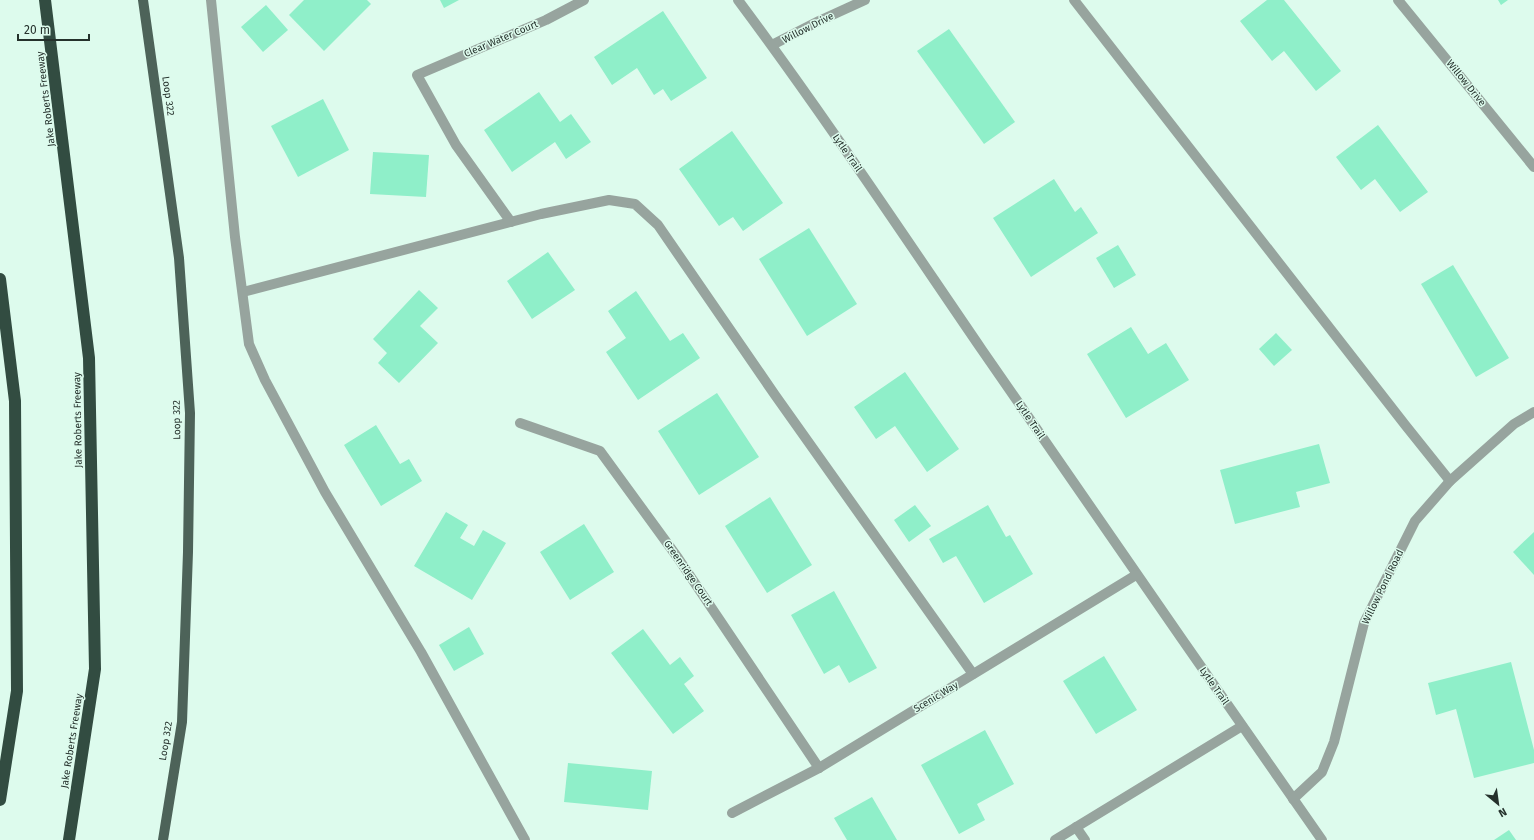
<svg xmlns="http://www.w3.org/2000/svg" width="1534" height="840" viewBox="0 0 1534 840" font-family="'Fira Sans',sans-serif">
  <style>
    .building { fill: #8fefc9 }
    .lines { fill: none; stroke-linecap: round; stroke-linejoin: round }
    .minor { stroke: #97a49e; stroke-width: 10 }
    .major { stroke: #4d6359; stroke-width: 10 }
    .highway { stroke: #324c41; stroke-width: 12 }
    .labels { text-anchor: middle; dominant-baseline: central; stroke-width: 3; stroke-linejoin: round; paint-order: stroke }
    .street-label { font-size: 10px; fill: #25312c; stroke: #ddfbed }
  </style>
  <rect width="100%" height="100%" fill="#ddfbed"/>
  <!-- building -->
  <g class="building">
    <path d="M 304,0 L 367,0 L 371,4 L 324,51 L 289,15 Z"/>
    <path d="M 440,0 L 459,0 L 444,8 Z"/>
    <path d="M 1267,0 L 1284,0 L 1341,71 L 1316,91 L 1284,51 L 1272,61 L 1240,21 Z"/>
    <path d="M 1498,0 L 1508,0 L 1501,5 Z"/>
    <path d="M 266,5 L 288,30 L 263,52 L 241,27 Z"/>
    <path d="M 663,11 L 707,78 L 671,101 L 663,89 L 654,95 L 637,68 L 612,85 L 594,57 Z"/>
    <path d="M 949,29 L 1015,122 L 984,144 L 917,51 Z"/>
    <path d="M 539,92 L 560,122 L 571,114 L 591,142 L 566,159 L 555,142 L 512,172 L 484,130 Z"/>
    <path d="M 323,99 L 349,150 L 298,177 L 271,126 Z"/>
    <path d="M 1378,125 L 1428,192 L 1400,212 L 1375,179 L 1361,190 L 1336,157 Z"/>
    <path d="M 732,131 L 783,203 L 743,231 L 733,217 L 719,226 L 679,169 Z"/>
    <path d="M 373,152 L 429,155 L 426,197 L 370,194 Z"/>
    <path d="M 1054,179 L 1075,212 L 1081,207 L 1098,233 L 1031,277 L 993,218 Z"/>
    <path d="M 809,228 L 857,304 L 807,336 L 759,259 Z"/>
    <path d="M 1118,245 L 1136,275 L 1114,288 L 1096,258 Z"/>
    <path d="M 548,252 L 575,290 L 532,319 L 507,281 Z"/>
    <path d="M 1453,265 L 1509,358 L 1476,377 L 1421,284 Z"/>
    <path d="M 419,290 L 438,308 L 420,326 L 438,343 L 399,383 L 378,363 L 387,353 L 373,339 Z"/>
    <path d="M 636,291 L 670,341 L 683,333 L 700,358 L 638,400 L 606,352 L 626,338 L 608,311 Z"/>
    <path d="M 1131,327 L 1148,354 L 1166,343 L 1189,380 L 1126,418 L 1087,354 Z"/>
    <path d="M 1276,333 L 1292,350 L 1274,366 L 1259,349 Z"/>
    <path d="M 905,372 L 959,449 L 927,472 L 895,426 L 876,439 L 854,407 Z"/>
    <path d="M 717,393 L 759,457 L 699,495 L 658,431 Z"/>
    <path d="M 376,425 L 400,464 L 409,459 L 422,481 L 381,506 L 344,445 Z"/>
    <path d="M 1319,444 L 1330,483 L 1296,492 L 1300,507 L 1235,524 L 1220,470 Z"/>
    <path d="M 770,497 L 812,565 L 767,593 L 725,526 Z"/>
    <path d="M 915,505 L 931,526 L 909,542 L 894,520 Z"/>
    <path d="M 988,505 L 1006,537 L 1010,535 L 1033,574 L 984,603 L 956,556 L 943,563 L 929,539 Z"/>
    <path d="M 446,512 L 468,525 L 460,538 L 474,546 L 483,530 L 506,543 L 472,600 L 414,566 Z"/>
    <path d="M 584,524 L 614,572 L 570,600 L 540,552 Z"/>
    <path d="M 1534,532 L 1534,575 L 1513,552 Z"/>
    <path d="M 834,591 L 877,668 L 849,683 L 839,665 L 824,674 L 791,615 Z"/>
    <path d="M 469,627 L 484,654 L 454,671 L 439,645 Z"/>
    <path d="M 643,629 L 670,665 L 680,657 L 694,676 L 684,684 L 704,711 L 673,734 L 611,653 Z"/>
    <path d="M 1104,656 L 1137,710 L 1096,734 L 1063,681 Z"/>
    <path d="M 1511,662 L 1534,750 L 1534,763 L 1474,778 L 1456,709 L 1436,715 L 1428,683 Z"/>
    <path d="M 985,730 L 1014,784 L 977,804 L 985,820 L 959,834 L 921,765 Z"/>
    <path d="M 568,763 L 652,771 L 648,810 L 564,802 Z"/>
    <path d="M 872,797 L 897,840 L 847,840 L 834,818 Z"/>
    <path d="M 1509,830 L 1516,840 L 1494,840 Z"/>
  </g>
  <g class="lines">
    <!-- minor -->
    <g class="minor">
      <path d="M 211,0 L 235,237 L 249,344 L 265,380 L 325,492 L 421,652 L 525,840"/>
      <path d="M 738,0 C 823,114 902,233 982,350 C 1095,514 1208,677 1322,840"/>
      <path d="M 1074,0 L 1406,426 L 1450,481"/>
      <path d="M 1398,0 L 1534,167"/>
      <path d="M 772,45 L 819,21 L 865,0"/>
      <path d="M 511,222 L 456,145 L 417,75 L 546,20 L 584,0"/>
      <path d="M 243,292 L 541,214 L 609,200 L 635,204 L 658,225 L 775,395 L 973,674"/>
      <path d="M 520,423 L 600,451 L 678,558 L 819,768"/>
      <path d="M 1293,799 L 1322,772 L 1334,742 L 1364,623 L 1415,521 L 1450,481 L 1514,424 L 1534,412"/>
      <path d="M 732,813 L 819,768 L 1136,575"/>
      <path d="M 1076,827 L 1085,840"/>
      <path d="M 1055,840 L 1242,726"/>
    </g>
    <!-- major -->
    <path class="major" d="M 143,0 L 179,258 L 190,413 L 188,552 L 182,722 L 163,840"/>
    <!-- highway -->
    <g class="highway">
      <path d="M 45,0 L 89,358 L 95,669 L 69,840"/>
      <path d="M 0,279 L 15,401 L 17,691 L 0,800"/>
    </g>
  </g>
  <g class="labels">
    <!-- street labels -->
    <g class="street-label">
      <text transform="translate(808 28) rotate(-27)">Willow Drive</text>
      <text transform="translate(501 39) rotate(-23)">Clear Water Court</text>
      <text transform="translate(1466 83) rotate(51)">Willow Drive</text>
      <text transform="translate(168 96) rotate(82)">Loop 322</text>
      <text transform="translate(46 99) rotate(-97)">Jake Roberts Freeway</text>
      <text transform="translate(847 153) rotate(55)">Lytle Trail</text>
      <text transform="translate(78 420) rotate(-91)">Jake Roberts Freeway</text>
      <text transform="translate(177 420) rotate(-91)">Loop 322</text>
      <text transform="translate(1030 420) rotate(56)">Lytle Trail</text>
      <text transform="translate(688 573) rotate(55)">Greenridge Court</text>
      <text transform="translate(1383 587) rotate(-64)">Willow Pond Road</text>
      <text transform="translate(1214 686) rotate(55)">Lytle Trail</text>
      <text transform="translate(936 697) rotate(-31)">Scenic Way</text>
      <text transform="translate(72 741) rotate(-81)">Jake Roberts Freeway</text>
      <text transform="translate(166 741) rotate(-81)">Loop 322</text>
    </g>
  </g>
  <!-- north arrow -->
  <g transform="translate(1498 804) rotate(151)" stroke="#ddfbed" stroke-width="3" paint-order="stroke">
  <path d="M0-3L7 15L0 10L-7 15Z" fill="#25312c"/>
  <text y="-6" font-size="11" font-weight="bold" text-anchor="middle" fill="#25312c">N</text>
  </g>
  <!-- scale -->
  <path d="M18 34v6h71v-6" fill="none" stroke="#25312c" stroke-width="2"/>
  <text x="24" y="34" font-size="12" fill="#25312c" stroke="#ddfbed" stroke-width="3" paint-order="stroke">20 m</text>
</svg>
